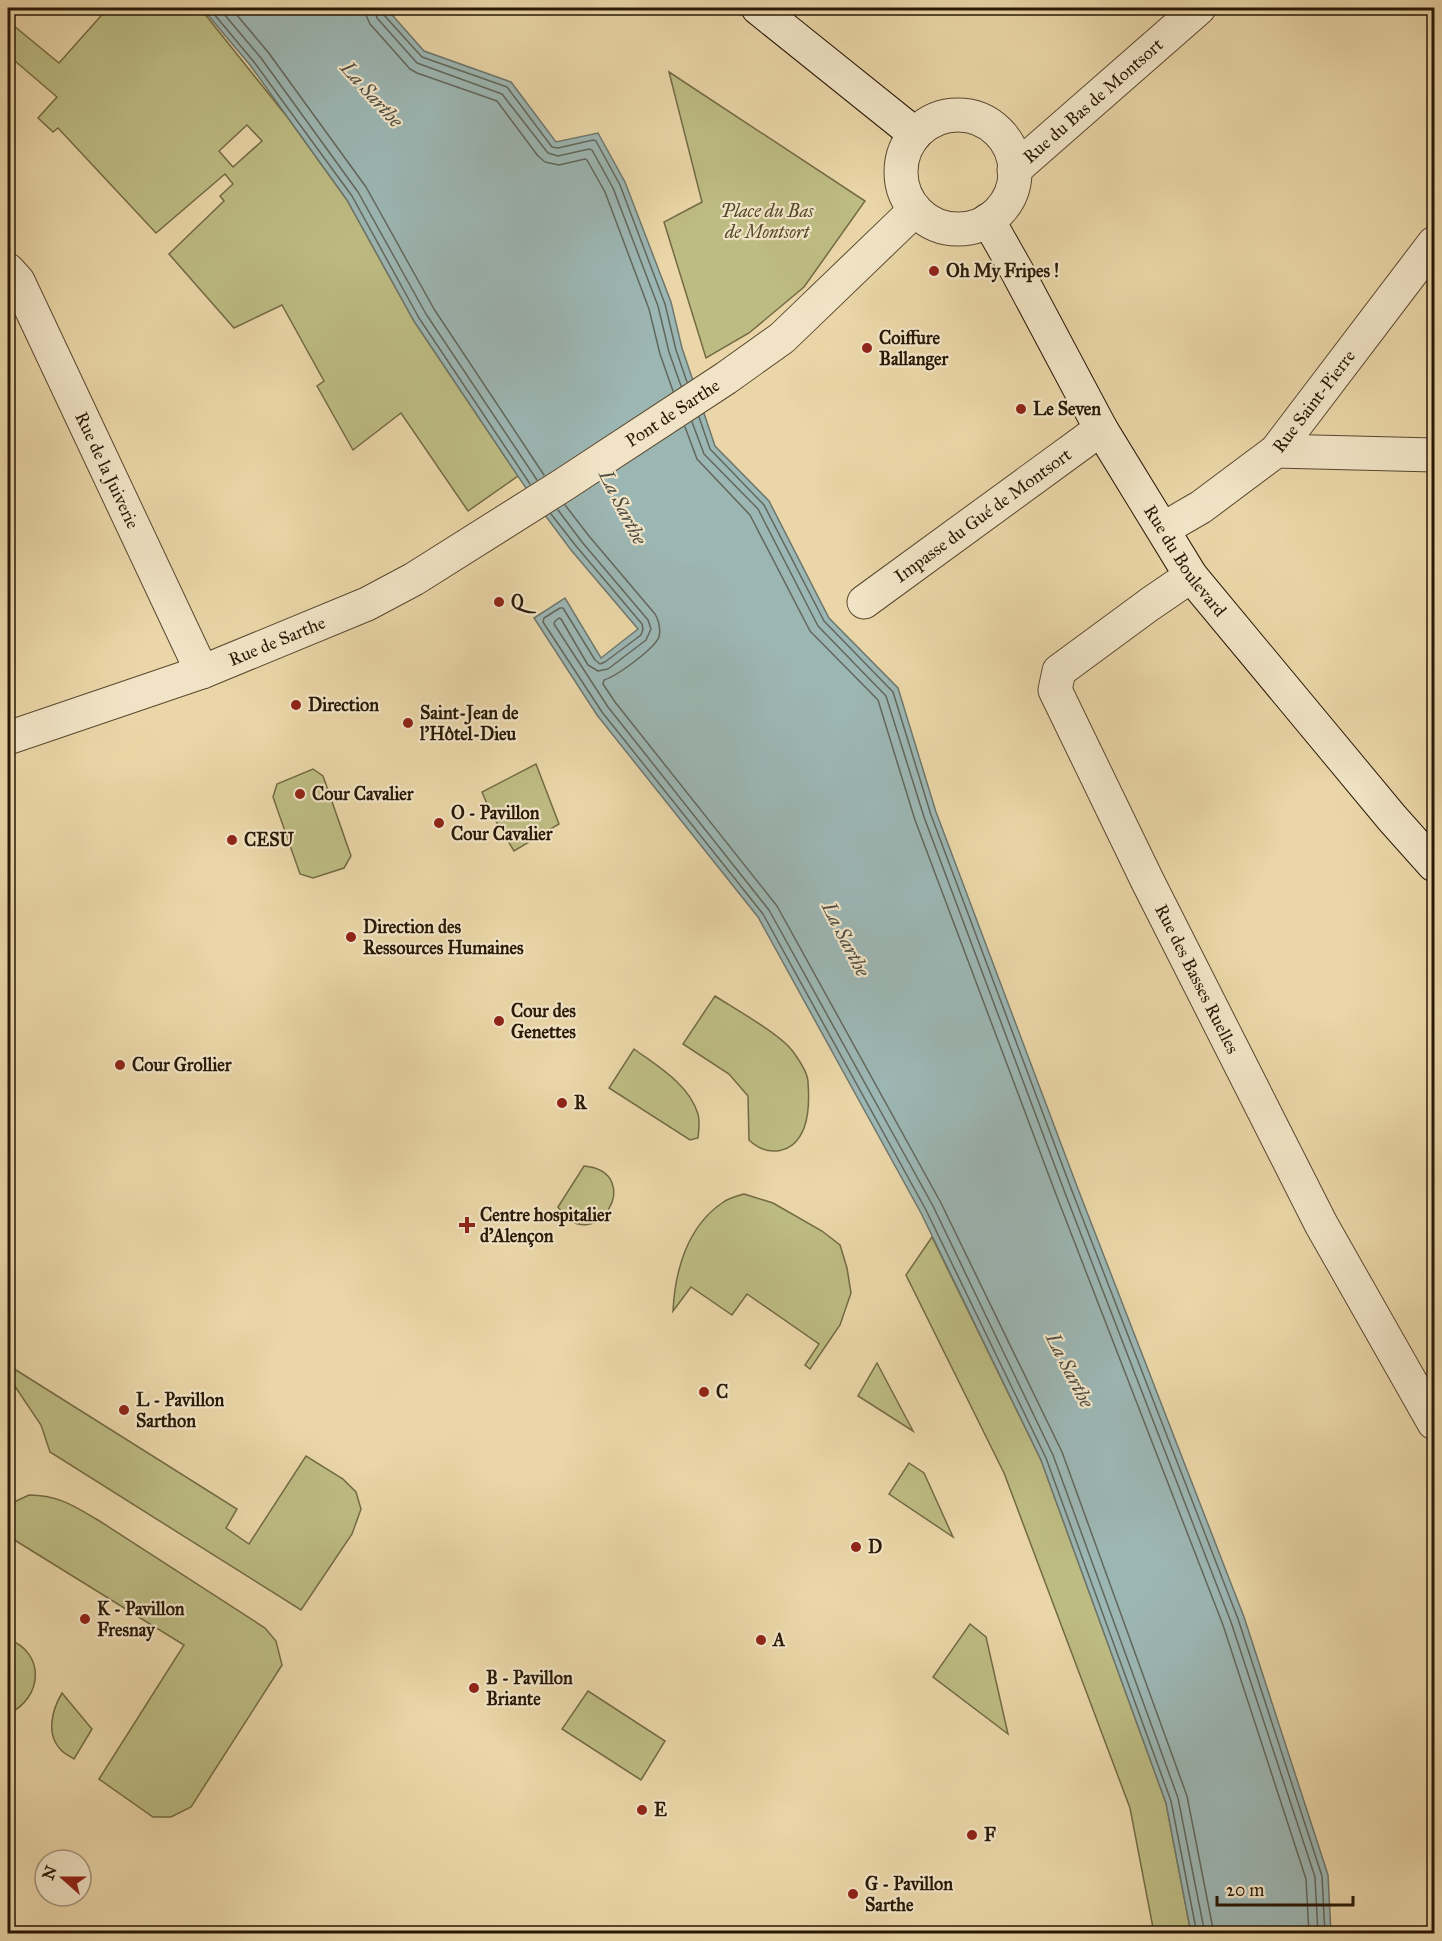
<svg xmlns="http://www.w3.org/2000/svg" width="1442" height="1941" viewBox="0 0 1442 1941" font-family="'IM FELL Great Primer',serif">
  <style>
    .green { fill: #bdbc83; stroke: #736a44; stroke-width: 1.5; fill-rule: evenodd }
    .water { fill: #9cb6b3; stroke: #6e776e; stroke-width: 1.5 }
    .lines { fill: none; stroke-linecap: round; stroke-linejoin: round }
    .shore { stroke: #62675c; stroke-width: 1.5 }
    .street-casing { stroke: #59482e; stroke-width: 35 }
    .secondary-casing { stroke: #291806; stroke-width: 35 }
    .street { stroke: #f1e4c6; stroke-width: 33 }
    .secondary { stroke: #f1e4c6; stroke-width: 33 }
    .poi-dot { fill: #8f2418; stroke: #f1e4c6; stroke-width: 2 }
    .labels { text-anchor: middle; dominant-baseline: central; stroke-width: 4.5; stroke-linejoin: round; paint-order: stroke }
    .street-label { font-size: 18px; fill: #291806; stroke: #f1e4c6 }
    .park-label { font-size: 18px; font-style: italic; fill: #55492c; stroke: #f1e4c6 }
    .poi-label { font-size: 18px; font-weight: bold; fill: #291806; stroke: #f1e4c6; text-anchor: start }
    .water-label { font-size: 20px; font-style: italic; fill: #514f43; stroke: #f1e4c6 }
  </style>
  <rect width="100%" height="100%" fill="#ead6a8"/>
  <filter id="stains"><feTurbulence type="fractalNoise" baseFrequency=".00333" numOctaves="4"/><feColorMatrix values="0 0 0 0 .2 0 0 0 0 .09 0 0 0 0 .02 0 0 0 .5 -.17"/></filter>
  <radialGradient id="worn" r=".72"><stop offset=".6" stop-color="#630" stop-opacity="0"/><stop offset="1" stop-color="#630" stop-opacity=".3"/></radialGradient>
  <!-- green -->
  <g class="green">
    <path d="M 108,8 L 200,8 L 288,118 L 347,200 L 414,321 L 518,476 L 468,511 L 401,413 L 353,450 L 317,386 L 324,381 L 282,305 L 234,328 L 169,254 L 224,201 L 220,196 L 233,184 L 225,174 L 156,233 L 58,128 L 53,132 L 38,118 L 57,97 L 8,55 L 8,21 L 59,63 ZM 247,125 L 262,141 L 233,167 L 219,151 Z"/>
    <path d="M 669,72 L 865,201 L 804,287 L 749,333 L 706,358 L 664,222 L 702,202 Z"/>
    <path d="M 536,764 L 559,824 L 514,851 L 491,813 L 482,792 Z"/>
    <path d="M 313,769 L 323,776 L 351,856 L 344,868 L 313,878 L 300,874 L 273,797 L 277,784 Z"/>
    <path d="M 715,996 C 735,1009 782,1035 794,1053 C 799,1060 808,1073 808,1082 C 809,1095 809,1115 804,1128 C 794,1154 768,1158 749,1140 L 748,1096 L 729,1074 L 683,1044 Z"/>
    <path d="M 634,1049 C 657,1066 689,1084 698,1114 C 700,1121 699,1130 698,1138 L 690,1140 L 609,1088 Z"/>
    <path d="M 584,1166 C 648,1172 594,1262 558,1207 Z"/>
    <path d="M 744,1194 L 773,1203 L 822,1231 L 840,1245 L 847,1268 L 851,1293 L 840,1325 L 810,1369 L 805,1365 L 819,1344 L 747,1294 L 732,1315 L 691,1287 L 673,1311 C 675,1271 687,1227 722,1203 C 728,1198 737,1196 744,1194 Z"/>
    <path d="M 932,1237 L 1041,1460 L 1166,1803 L 1191,1933 L 1154,1933 L 1130,1808 L 1004,1473 L 906,1275 Z"/>
    <path d="M 877,1363 L 913,1431 L 858,1396 Z"/>
    <path d="M 8,1365 L 237,1509 L 226,1528 L 249,1544 L 306,1456 L 343,1479 L 356,1492 L 361,1509 L 352,1534 L 301,1610 L 50,1452 L 41,1425 L 8,1376 Z"/>
    <path d="M 909,1463 L 924,1473 L 953,1537 L 889,1494 Z"/>
    <path d="M 29,1495 C 58,1495 74,1506 98,1520 L 265,1628 L 276,1641 L 282,1665 L 191,1807 L 171,1817 L 153,1817 L 99,1779 L 184,1645 L 8,1536 L 8,1526 L 14,1515 L 12,1503 Z"/>
    <path d="M 970,1624 L 986,1637 L 1008,1734 L 933,1677 Z"/>
    <path d="M 8,1639 C 46,1653 43,1698 8,1714 Z"/>
    <path d="M 588,1691 L 665,1741 L 641,1780 L 562,1729 Z"/>
    <path d="M 62,1693 L 92,1729 L 74,1759 C 71,1757 65,1754 62,1751 C 45,1735 52,1710 62,1693 Z"/>
  </g>
  <!-- water -->
  <path class="water" d="M 202,8 L 386,8 L 424,51 L 511,82 L 556,142 L 598,133 L 625,182 L 671,302 L 682,348 L 715,446 L 769,501 L 829,618 L 898,688 L 936,812 L 1078,1189 L 1244,1617 L 1328,1875 L 1331,1933 L 1191,1933 L 1166,1803 L 1041,1460 L 921,1213 L 758,917 L 597,715 L 534,618 L 565,598 L 601,658 L 638,629 L 571,550 L 536,503 L 414,321 L 347,200 L 250,65 Z"/>
  <g class="lines">
    <!-- shore -->
    <g class="shore">
      <path d="M 209,8 L 254,62 L 352,196 L 419,318 L 530,484"/>
      <path d="M 219,8 L 261,58 L 358,192 L 426,314 L 537,480"/>
      <path d="M 231,8 L 268,52 L 366,187 L 434,309 L 544,475"/>
      <path d="M 365,8 L 366,15 L 370,24 L 410,69 L 417,73 L 497,101 L 538,156 L 545,162 L 559,165 L 585,159 L 587,160 L 605,192 L 649,309 L 660,354 L 673,391"/>
      <path d="M 374,8 L 377,18 L 417,63 L 502,94 L 548,153 L 558,156 L 589,149 L 592,150 L 613,188 L 658,306 L 669,352 L 681,386"/>
      <path d="M 382,8 L 383,14 L 422,57 L 507,87 L 552,147 L 558,148 L 593,140 L 596,141 L 620,185 L 665,304 L 676,350 L 687,382"/>
      <path d="M 699,417 L 710,449 L 764,505 L 824,621 L 893,692 L 931,815 L 1072,1191 L 1238,1619 L 1322,1876 L 1325,1934"/>
      <path d="M 692,422 L 704,454 L 758,509 L 818,626 L 886,696 L 924,817 L 1065,1193 L 1231,1622 L 1315,1877 L 1318,1934"/>
      <path d="M 685,427 L 697,459 L 750,515 L 810,631 L 878,700 L 915,820 L 1057,1197 L 1223,1625 L 1306,1879 L 1309,1934"/>
      <path d="M 565,505 L 589,536 L 655,614 C 659,621 661,628 659,637 C 654,649 617,676 604,680 L 603,684 L 615,702 L 777,906 L 941,1203 L 1062,1452 L 1187,1796 L 1214,1934"/>
      <path d="M 558,510 L 582,542 L 648,620 L 651,629 L 646,640 L 608,669 L 598,671 L 588,665 L 561,619 L 559,618 L 555,621 L 554,624 L 608,707 L 769,910 L 933,1206 L 1053,1455 L 1178,1798 L 1205,1934"/>
      <path d="M 551,514 L 576,546 L 642,624 L 643,629 L 641,635 L 605,662 L 600,664 L 595,660 L 563,608 L 560,608 L 544,618 L 543,622 L 602,712 L 763,914 L 926,1210 L 1046,1458 L 1171,1801 L 1197,1934"/>
    </g>
    <!-- street casing -->
    <g class="street-casing">
      <g id="street">
        <circle cx="958" cy="172" r="57"/>
        <path id="s1" d="M 1014,170 L 1199,8"/>
        <path id="s2" d="M 8,270 L 18,281 L 202,672"/>
        <path d="M 1276,451 L 1434,455"/>
        <path id="s3" d="M 1163,529 L 1201,507 L 1276,451 L 1434,243"/>
        <path id="s4" d="M 1191,576 L 1150,604 L 1059,671 L 1055,690 L 1148,882 L 1321,1224 L 1434,1423"/>
        <path id="s5" d="M 864,602 L 1101,429"/>
        <path id="s6" d="M 8,738 L 202,672 L 367,604 L 414,579 L 563,485 L 726,378 L 782,338 L 915,210"/>
      </g>
    </g>
    <!-- secondary casing -->
    <g class="secondary-casing">
      <g id="secondary">
        <path d="M 758,8 L 915,134"/>
        <path id="s7" d="M 988,220 L 1018,273 L 1101,429 L 1191,576 L 1392,818 L 1434,865"/>
      </g>
    </g>
    <!-- street -->
    <use href="#street" class="street"/>
    <!-- secondary -->
    <use href="#secondary" class="secondary"/>
  </g>
  <!-- markers -->
  <g class="poi-dot">
    <circle cx="934" cy="271" r="6"/>
    <circle cx="867" cy="348" r="6"/>
    <circle cx="1021" cy="409" r="6"/>
    <circle cx="499" cy="602" r="6"/>
    <circle cx="296" cy="705" r="6"/>
    <circle cx="408" cy="723" r="6"/>
    <circle cx="300" cy="794" r="6"/>
    <circle cx="439" cy="823" r="6"/>
    <circle cx="232" cy="840" r="6"/>
    <circle cx="351" cy="937" r="6"/>
    <circle cx="499" cy="1021" r="6"/>
    <circle cx="120" cy="1065" r="6"/>
    <circle cx="562" cy="1103" r="6"/>
    <path d="M464 1216h6v6h6v6h-6v6h-6v-6h-6v-6h6z"/>
    <circle cx="704" cy="1392" r="6"/>
    <circle cx="124" cy="1410" r="6"/>
    <circle cx="856" cy="1547" r="6"/>
    <circle cx="85" cy="1619" r="6"/>
    <circle cx="761" cy="1640" r="6"/>
    <circle cx="474" cy="1688" r="6"/>
    <circle cx="642" cy="1810" r="6"/>
    <circle cx="972" cy="1835" r="6"/>
    <circle cx="853" cy="1894" r="6"/>
  </g>
  <g class="labels">
    <!-- street labels -->
    <g class="street-label">
      <text stroke="none"><textPath href="#s1" startOffset="105">Rue du Bas de Montsort</textPath></text>
      <text stroke="none"><textPath href="#s3" startOffset="200">Rue Saint-Pierre</textPath></text>
      <text stroke="none"><textPath href="#s6" startOffset="744">Pont de Sarthe</textPath></text>
      <text stroke="none"><textPath href="#s2" startOffset="224">Rue de la Juiverie</textPath></text>
      <text stroke="none"><textPath href="#s5" startOffset="147">Impasse du Gué de Montsort</textPath></text>
      <text stroke="none"><textPath href="#s7" startOffset="394">Rue du Boulevard</textPath></text>
      <text stroke="none"><textPath href="#s6" startOffset="286">Rue de Sarthe</textPath></text>
      <text stroke="none"><textPath href="#s4" startOffset="504">Rue des Basses Ruelles</textPath></text>
    </g>
    <!-- park labels -->
    <g class="park-label">
      <text x="767" y="211">Place du Bas<tspan x="767" dy="21">de Montsort</tspan></text>
    </g>
    <!-- poi labels -->
    <g class="poi-label">
      <text x="946" y="271">Oh My Fripes !</text>
      <text x="879" y="338">Coiffure<tspan x="879" dy="21">Ballanger</tspan></text>
      <text x="1033" y="409">Le Seven</text>
      <text x="511" y="602">Q</text>
      <text x="308" y="705">Direction</text>
      <text x="420" y="713">Saint-Jean de<tspan x="420" dy="21">l'Hôtel-Dieu</tspan></text>
      <text x="312" y="794">Cour Cavalier</text>
      <text x="451" y="813">O - Pavillon<tspan x="451" dy="21">Cour Cavalier</tspan></text>
      <text x="244" y="840">CESU</text>
      <text x="363" y="927">Direction des<tspan x="363" dy="21">Ressources Humaines</tspan></text>
      <text x="511" y="1011">Cour des<tspan x="511" dy="21">Genettes</tspan></text>
      <text x="132" y="1065">Cour Grollier</text>
      <text x="574" y="1103">R</text>
      <text x="480" y="1215">Centre hospitalier<tspan x="480" dy="21">d'Alençon</tspan></text>
      <text x="716" y="1392">C</text>
      <text x="136" y="1400">L - Pavillon<tspan x="136" dy="21">Sarthon</tspan></text>
      <text x="868" y="1547">D</text>
      <text x="97" y="1609">K - Pavillon<tspan x="97" dy="21">Fresnay</tspan></text>
      <text x="773" y="1640">A</text>
      <text x="486" y="1678">B - Pavillon<tspan x="486" dy="21">Briante</tspan></text>
      <text x="654" y="1810">E</text>
      <text x="984" y="1835">F</text>
      <text x="865" y="1884">G - Pavillon<tspan x="865" dy="21">Sarthe</tspan></text>
    </g>
    <!-- water labels -->
    <g class="water-label">
      <text transform="translate(372 94) rotate(48)">La Sarthe</text>
      <text transform="translate(623 507) rotate(63)">La Sarthe</text>
      <text transform="translate(846 939) rotate(63)">La Sarthe</text>
      <text transform="translate(1070 1370) rotate(63)">La Sarthe</text>
    </g>
  </g>
  <!-- margin -->
  <rect width="1442" height="1941" fill="none" stroke="#ead6a8" stroke-width="30"/>
  <rect x="9" y="9" width="1424" height="1923" fill="none" stroke="#291806" stroke-width="3"/>
  <rect x="15" y="15" width="1412" height="1911" fill="none" stroke="#291806" stroke-width="1.5"/>
  <!-- north arrow -->
  <g transform="translate(63 1878) rotate(291)"><circle r="28" fill="#f1e4c6" stroke="#a19279" stroke-width="1.5"/>
  <path d="M0-4.5L10 22L0 15L-10 22Z" fill="#8f2418"/>
  <text y="-9" font-size="16" font-weight="bold" text-anchor="middle" fill="#291806">N</text>
  </g>
  <!-- scale -->
  <path d="M1217 1896v9h136v-9" fill="none" stroke="#291806" stroke-width="3"/>
  <text x="1226" y="1896" font-size="18" fill="#291806" stroke="#f1e4c6" stroke-width="4.5" paint-order="stroke">20 m</text>
  <rect width="100%" height="100%" filter="url(#stains)"/>
  <rect width="100%" height="100%" fill="url(#worn)"/>
</svg>
